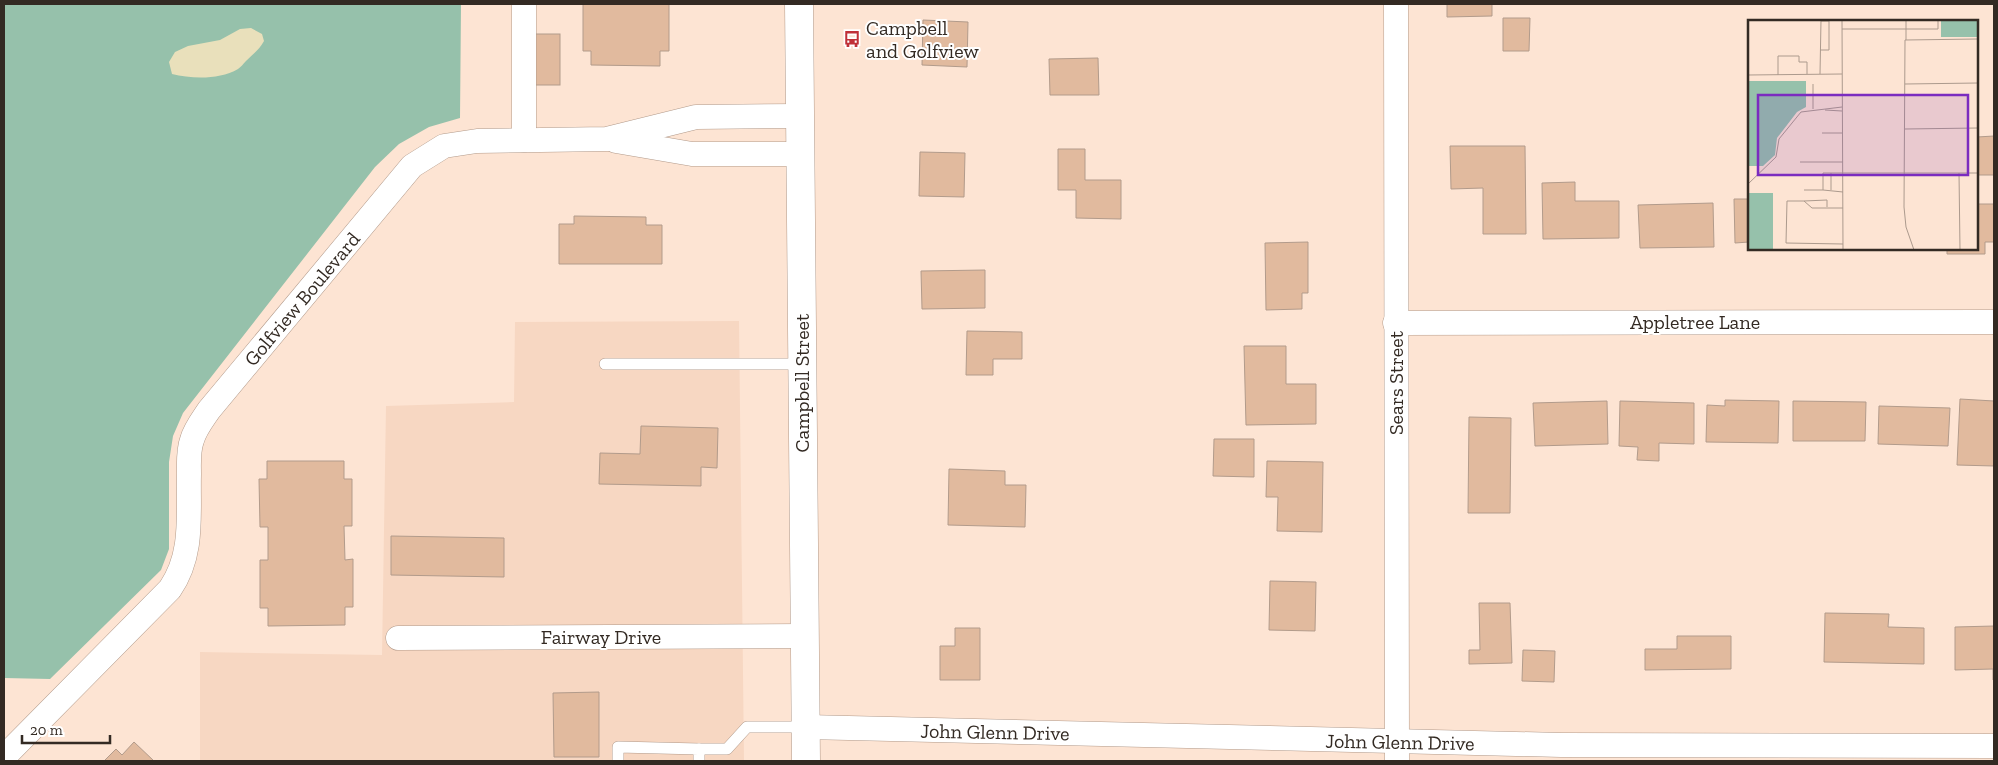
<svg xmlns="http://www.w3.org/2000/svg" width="1998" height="765" viewBox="0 0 1998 765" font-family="'Zilla Slab',serif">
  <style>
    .built { fill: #f7d7c2 }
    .green { fill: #96c1ab }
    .sand { fill: #e9e0bb }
    .building { fill: #e1ba9e; stroke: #b29b8b }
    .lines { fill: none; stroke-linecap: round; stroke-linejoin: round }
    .lane-casing { stroke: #b29a8a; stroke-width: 12 }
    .street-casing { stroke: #b29a8a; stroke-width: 25 }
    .secondary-casing { stroke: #b29a8a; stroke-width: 29 }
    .lane { stroke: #fff; stroke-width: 11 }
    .street { stroke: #fff; stroke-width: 24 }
    .secondary { stroke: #fff; stroke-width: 28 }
    .labels { text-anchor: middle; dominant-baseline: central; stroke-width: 4; stroke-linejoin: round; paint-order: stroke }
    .poi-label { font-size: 20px; fill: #332a23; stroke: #fff; text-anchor: start }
    .street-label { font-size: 20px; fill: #332a23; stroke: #fff }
    .inset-road { fill: none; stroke: #ac9a8d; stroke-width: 1 }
    .view { fill: #7b2cbf; fill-opacity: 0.15; stroke: #7b2cbf; stroke-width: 2.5 }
    .inset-edge { fill: none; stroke: #332a23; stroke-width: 2.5 }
  </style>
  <rect width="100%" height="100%" fill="#fde4d3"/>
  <!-- built -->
  <path class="built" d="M 739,321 L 744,761 L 200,761 L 200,652 L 382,655 L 386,406 L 514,402 L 515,322 Z"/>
  <!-- green -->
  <path class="green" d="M 4,4 L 461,4 L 460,118 L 429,127 L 399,144 L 375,167 L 183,413 L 173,436 L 169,462 L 169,549 L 161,570 L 50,679 L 4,678 Z"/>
  <!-- sand -->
  <path class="sand" d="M 251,28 L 262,34 L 264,41 C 259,50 253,54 246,61 C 243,64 241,67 238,69 C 219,80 192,79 172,74 L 169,62 L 175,52 L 188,46 L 220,40 L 240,29 Z"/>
  <!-- building -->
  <g class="building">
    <path d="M 583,4 L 669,4 L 669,51 L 660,51 L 660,66 L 591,65 L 591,51 L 583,51 Z"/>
    <path d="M 1447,4 L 1492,4 L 1492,16 L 1447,17 Z"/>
    <path d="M 1503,18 L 1530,18 L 1529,51 L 1503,51 Z"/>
    <path d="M 923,20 L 968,22 L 967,67 L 922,65 Z"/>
    <rect x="531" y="34" width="29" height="51"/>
    <path d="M 1098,58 L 1099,95 L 1050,95 L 1049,59 Z"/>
    <path d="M 1994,136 L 1994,175 L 1977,175 L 1977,137 Z"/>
    <path d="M 1450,146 L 1525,146 L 1526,234 L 1483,234 L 1483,188 L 1451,189 Z"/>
    <path d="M 1058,149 L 1085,149 L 1085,180 L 1121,180 L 1121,219 L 1076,218 L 1076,190 L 1058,190 Z"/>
    <path d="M 920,152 L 965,153 L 964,197 L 919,196 Z"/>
    <path d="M 1575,182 L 1575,201 L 1619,201 L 1619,238 L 1543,239 L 1542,183 Z"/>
    <path d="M 1734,199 L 1749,199 L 1749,242 L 1735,243 Z"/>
    <path d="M 1713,203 L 1714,247 L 1640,248 L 1638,205 Z"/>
    <path d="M 1977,204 L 1994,204 L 1994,242 L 1985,242 L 1985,254 L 1947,254 L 1947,249 L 1977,249 Z"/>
    <path d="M 574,216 L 646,217 L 646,225 L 662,225 L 662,264 L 559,264 L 559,224 L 574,224 Z"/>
    <path d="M 1308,242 L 1308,293 L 1302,293 L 1302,309 L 1266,310 L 1265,243 Z"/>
    <path d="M 985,270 L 985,308 L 922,309 L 921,271 Z"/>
    <path d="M 967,331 L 1022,332 L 1022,359 L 993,359 L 993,375 L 966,375 Z"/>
    <path d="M 1244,346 L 1286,346 L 1286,384 L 1316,384 L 1316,424 L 1246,425 Z"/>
    <path d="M 1960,399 L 1994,401 L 1994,466 L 1957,465 Z"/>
    <path d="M 1725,400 L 1779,401 L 1778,443 L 1706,442 L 1707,405 L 1725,406 Z"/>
    <path d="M 1607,401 L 1608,444 L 1535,446 L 1533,403 Z"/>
    <path d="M 1620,401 L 1694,403 L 1694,444 L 1659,443 L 1659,461 L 1637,460 L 1638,447 L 1619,446 Z"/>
    <path d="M 1793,401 L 1866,402 L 1865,441 L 1793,441 Z"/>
    <path d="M 1879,406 L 1950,408 L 1948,446 L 1878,444 Z"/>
    <path d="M 1469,417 L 1511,418 L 1510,513 L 1468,513 Z"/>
    <path d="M 641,426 L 718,428 L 717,468 L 701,467 L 701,486 L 599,484 L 600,453 L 640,454 Z"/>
    <path d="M 1214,439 L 1254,439 L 1254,477 L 1213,476 Z"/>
    <path d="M 267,461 L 344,461 L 344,479 L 352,479 L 352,526 L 344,526 L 345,560 L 353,559 L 353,607 L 345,607 L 345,625 L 268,626 L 268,608 L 260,608 L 260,560 L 268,560 L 268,527 L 260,527 L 259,479 L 267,479 Z"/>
    <path d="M 1267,461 L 1323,462 L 1322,532 L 1277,531 L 1278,497 L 1266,497 Z"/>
    <path d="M 949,469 L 1005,471 L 1005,485 L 1026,485 L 1025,527 L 948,525 Z"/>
    <path d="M 391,536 L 504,538 L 504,577 L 391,575 Z"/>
    <path d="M 1270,581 L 1316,582 L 1315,631 L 1269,630 Z"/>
    <path d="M 1479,603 L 1510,603 L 1512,663 L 1469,664 L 1469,650 L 1480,650 Z"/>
    <path d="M 1825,613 L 1889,614 L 1888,627 L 1924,628 L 1924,664 L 1824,662 Z"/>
    <path d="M 1994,626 L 1994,680 L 1993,680 L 1993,669 L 1955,670 L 1955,627 Z"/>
    <path d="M 955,628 L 980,628 L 980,680 L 940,680 L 940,646 L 955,646 Z"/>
    <path d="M 1677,636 L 1731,636 L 1731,669 L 1645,670 L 1645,649 L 1677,649 Z"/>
    <path d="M 1523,650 L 1555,651 L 1554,682 L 1522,681 Z"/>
    <path d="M 599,692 L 599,757 L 554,757 L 553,693 Z"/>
    <path d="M 134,742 L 154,761 L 104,761 L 116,749 L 122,755 Z"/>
  </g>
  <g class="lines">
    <!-- lane casing -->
    <g class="lane-casing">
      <g id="lane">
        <path d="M 605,364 L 803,364"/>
        <path d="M 699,749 L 727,749 L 747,727 L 805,727"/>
        <path d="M 618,761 L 618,747 L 699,749 L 699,761"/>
      </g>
    </g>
    <!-- street casing -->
    <g class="street-casing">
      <g id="street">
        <path d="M 524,4 L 524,140"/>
        <path d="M 1396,4 L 1397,761"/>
        <path d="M 616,141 L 692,154 L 801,154"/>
        <path d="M 1395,323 L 1994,322"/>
        <path d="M 398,638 L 804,636"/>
        <path d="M 806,727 L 1561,745 L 1994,746"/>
        <path d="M 4,757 L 170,589 C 194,554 188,515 189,474 C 189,463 188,451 192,440 C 195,429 203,419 209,410 L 412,166 L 444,146 L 477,141 L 607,139 L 696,117 L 800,116"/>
      </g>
    </g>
    <!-- secondary casing -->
    <g class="secondary-casing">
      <path id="secondary" d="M 799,4 L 806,761"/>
    </g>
    <!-- lane -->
    <use href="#lane" class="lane"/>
    <!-- street -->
    <use href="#street" class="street"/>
    <!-- secondary -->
    <use href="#secondary" class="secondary"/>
  </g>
  <!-- icons -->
  <defs>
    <g id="bus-bare" transform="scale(1.35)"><path d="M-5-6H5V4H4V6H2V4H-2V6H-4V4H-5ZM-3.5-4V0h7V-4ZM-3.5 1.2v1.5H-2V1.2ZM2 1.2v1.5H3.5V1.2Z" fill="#c03038" stroke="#fff" stroke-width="2.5" paint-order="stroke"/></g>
  </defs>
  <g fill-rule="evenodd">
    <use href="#bus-bare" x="852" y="39"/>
  </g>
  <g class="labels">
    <!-- poi labels -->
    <g class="poi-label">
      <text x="866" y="28">Campbell<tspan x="866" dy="23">and Golfview</tspan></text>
    </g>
    <!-- street labels -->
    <g class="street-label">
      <text transform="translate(302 299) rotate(-50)">Golfview Boulevard</text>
      <text x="1695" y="322">Appletree Lane</text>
      <text transform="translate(802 383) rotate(-90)">Campbell Street</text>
      <text transform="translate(1396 383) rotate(-90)">Sears Street</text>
      <text x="601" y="637">Fairway Drive</text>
      <text transform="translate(995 732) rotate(1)">John Glenn Drive</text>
      <text transform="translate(1400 742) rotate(1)">John Glenn Drive</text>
    </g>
  </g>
  <!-- overview -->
  <g transform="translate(1748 20)">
    <rect width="230" height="230" fill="#fde4d3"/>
    <path d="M 193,0 L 230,0 L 230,17 L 193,17 ZM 0,61 L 58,61 L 58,87 L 49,92 L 29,118 L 27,135 L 15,146 L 0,146 ZM 0,173 L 25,173 L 25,230 L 0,230 Z" fill="#96c1ab"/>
    <path class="inset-road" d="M 94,0 L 95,230M 94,9 L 190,9 L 190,0M 158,20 L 158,0M 72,30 L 81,30 L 81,1 L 73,1M 72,54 L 73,0M 0,55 L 94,54M 30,55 L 30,36 L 51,36 L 51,42 L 59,42 L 59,54M 65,64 L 65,89M 157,64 L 230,63M 77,90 L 94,91M 157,109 L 230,108M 74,113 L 94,113M 52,142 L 95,142M 83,153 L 230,153M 211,153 L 212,230M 0,164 L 28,137 L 31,119 L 53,92 L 94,87M 56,170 L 75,170M 83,170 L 83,153 L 75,153 L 75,170 L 95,172M 56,181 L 79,180 L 79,187M 95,188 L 64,188 L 56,181 L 39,181 L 38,223 L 95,224M 166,230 L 158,207 L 156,187 L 157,20 L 230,19"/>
    <path class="view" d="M 10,75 L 220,75 L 220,155 L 10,155 Z"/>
    <rect width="230" height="230" class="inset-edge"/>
  </g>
  <!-- border -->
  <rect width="1998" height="765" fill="none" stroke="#332a23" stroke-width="10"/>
  <!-- scale -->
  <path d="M22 735v8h88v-8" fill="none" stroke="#332a23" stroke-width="2.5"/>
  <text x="30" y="735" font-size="15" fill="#332a23" stroke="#ffffff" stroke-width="4" paint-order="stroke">20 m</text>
</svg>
